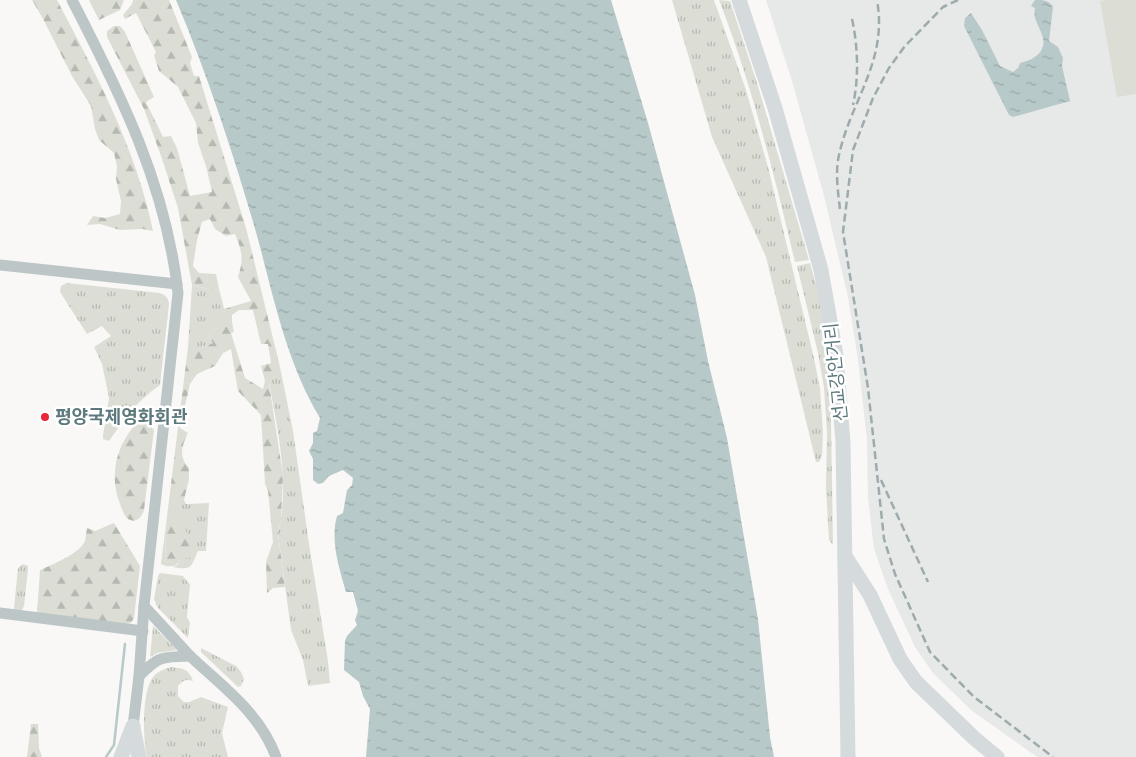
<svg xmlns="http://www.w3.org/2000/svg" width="1136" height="757" viewBox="0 0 1136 757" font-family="'Fira Sans Condensed','Noto Sans KR',sans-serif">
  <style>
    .built { fill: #e7e8e8 }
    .grass { fill: url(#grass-tufts) }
    .forest { fill: url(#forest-firs); fill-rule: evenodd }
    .green { fill: #dcded5 }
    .water { fill: url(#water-ripples) }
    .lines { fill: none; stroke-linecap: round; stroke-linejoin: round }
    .stream { stroke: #b7c9c8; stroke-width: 2.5 }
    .minor { stroke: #bdc6c7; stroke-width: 11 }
    .major { stroke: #d5dbdd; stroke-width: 15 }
    .rail { stroke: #9dabad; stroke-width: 2.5; stroke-dasharray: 8 4; stroke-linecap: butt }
    .poi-dot { fill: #ea263a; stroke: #fff; stroke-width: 2 }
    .labels { text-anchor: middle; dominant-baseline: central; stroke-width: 5; stroke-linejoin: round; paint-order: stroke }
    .street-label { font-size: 18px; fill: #5e797d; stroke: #fff }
    .poi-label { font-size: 18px; font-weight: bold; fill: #5e797d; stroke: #fff; text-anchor: start }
  </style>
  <defs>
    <pattern id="grass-tufts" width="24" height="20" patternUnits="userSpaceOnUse" patternTransform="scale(1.25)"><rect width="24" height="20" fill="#dcded5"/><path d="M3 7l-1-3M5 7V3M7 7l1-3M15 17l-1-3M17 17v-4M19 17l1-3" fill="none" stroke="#b6b9b2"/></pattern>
    <pattern id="forest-firs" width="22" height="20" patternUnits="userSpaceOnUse" patternTransform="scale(1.25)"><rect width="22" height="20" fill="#dcded5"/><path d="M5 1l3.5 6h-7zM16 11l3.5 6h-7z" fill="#b6b9b2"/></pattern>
    <pattern id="water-ripples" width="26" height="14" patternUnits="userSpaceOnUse" patternTransform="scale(1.25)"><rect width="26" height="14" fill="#b7c9c8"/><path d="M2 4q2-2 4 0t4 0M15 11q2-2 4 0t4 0" fill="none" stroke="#98a8a8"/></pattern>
  </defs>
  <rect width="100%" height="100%" fill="#f9f8f6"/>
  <!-- built -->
  <path class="built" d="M 766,0 L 1136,0 L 1136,757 L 1037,757 L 971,710 L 933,673 L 915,647 L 888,589 L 874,549 L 868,498 L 867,440 L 858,360 L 848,297 L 824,196 L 792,81 Z"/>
  <!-- grass -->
  <g class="grass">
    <path d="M 672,0 L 714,0 L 746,90 L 768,167 L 813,354 L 820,388 L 823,432 L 822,456 L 819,462 L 816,462 L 766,257 L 712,137 Z"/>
    <path d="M 719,0 L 730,1 L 758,86 L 809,260 L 795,262 C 774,174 752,85 719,0 Z"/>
    <path d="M 810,263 L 822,306 L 830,358 L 833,545 L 829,540 L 826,489 L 827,433 L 824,388 L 818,353 L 797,266 Z"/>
    <path d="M 67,283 L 160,293 C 165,295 168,297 169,304 L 160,385 C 137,401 124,419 109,441 L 103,439 L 103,435 L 109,398 L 102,364 L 94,347 L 111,336 L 102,326 L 87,334 L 60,292 L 61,286 Z"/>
    <path d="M 192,285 L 212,290 L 219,289 L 229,327 L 219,327 L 207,333 L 213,343 L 202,347 L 188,347 Z"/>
    <path d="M 280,367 L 293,431 L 309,544 L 328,661 L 330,683 L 308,686 L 303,660 L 291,630 L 278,534 C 290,484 278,432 269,382 Z"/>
    <path d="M 169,500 L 184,500 L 186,504 L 209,503 L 206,551 L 198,551 C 191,566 193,571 173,567 L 177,565 L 181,559 L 190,557 L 167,517 L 165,533 L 166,566 L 161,564 Z"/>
    <path d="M 23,564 L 28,566 L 28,569 L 24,606 L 21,612 L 15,611 L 14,608 L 18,568 Z"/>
    <path d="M 160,573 L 183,576 L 190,585 L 187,617 L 190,623 L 188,638 L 158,608 L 154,599 L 158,576 Z"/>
    <path d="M 153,626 L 177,650 L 157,653 L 150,657 Z"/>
    <path d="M 201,648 L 236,666 L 241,672 L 244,679 L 241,686 L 238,687 L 201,652 Z"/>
    <path d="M 171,667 C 183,668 189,669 193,681 C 186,679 183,680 178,686 L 178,696 L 184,702 L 189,702 L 201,697 L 228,707 L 222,733 L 228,757 L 147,757 C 143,739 141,690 154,676 C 158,671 165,669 171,667 Z"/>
  </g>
  <!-- forest -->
  <g class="forest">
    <path d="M 32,0 L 57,0 C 96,74 136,148 153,231 L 142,229 L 120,230 L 100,224 L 87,225 L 93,216 L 105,218 L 120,214 L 121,201 L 116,179 L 117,166 L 114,153 L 99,140 L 95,129 L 91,106 L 72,76 L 42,17 Z"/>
    <path d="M 89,0 L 124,0 L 120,10 L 99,20 Z"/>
    <path d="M 133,0 L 169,0 L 192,57 L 190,63 L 194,76 L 199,76 L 246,228 L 280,367 L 269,383 L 283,476 L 281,519 L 278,534 L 285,587 L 273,588 L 267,593 L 266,562 L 273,542 L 268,491 L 265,484 L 261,415 L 238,391 L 231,349 L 223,353 L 215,366 L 197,374 L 190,384 L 180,428 L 188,433 C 182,446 178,456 189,468 L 189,479 L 184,500 L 169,500 L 188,347 L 202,347 L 213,343 L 207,333 L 219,327 L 228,327 L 224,309 L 251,301 L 238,277 C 244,259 242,251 235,234 L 226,236 L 215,229 L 210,219 L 202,222 L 197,240 L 193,266 L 199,273 L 216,274 L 219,289 L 212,290 L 192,285 L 178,208 L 161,156 L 144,109 L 107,37 L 107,31 L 114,26 L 120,26 L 125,32 L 154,97 L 146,102 L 163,137 L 171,136 L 177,148 L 190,196 L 212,192 L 206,166 L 198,143 L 196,123 L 178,87 L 159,71 L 154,55 L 156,52 L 136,13 L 125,19 L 123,15 L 132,4 ZM 239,310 L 253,310 L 261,344 L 268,344 L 271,363 L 261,366 L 265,381 L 263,389 L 245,378 L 231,333 L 234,332 L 232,322 L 232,315 Z"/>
    <path d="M 141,419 L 146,420 L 154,430 L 144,510 C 142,517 135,525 127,518 C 124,515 122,509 120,504 C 108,474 117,441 141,419 Z"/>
    <path d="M 177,513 L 194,547 L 194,554 L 190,557 L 181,559 C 176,566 174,567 166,566 L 165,533 L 167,517 Z"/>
    <path d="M 114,523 L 140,566 L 134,618 L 131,623 L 126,624 L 37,613 L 40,570 C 52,565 80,553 85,541 C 86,537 86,532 87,528 L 95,531 Z"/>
    <path d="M 31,724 L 38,724 L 39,748 L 42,757 L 27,757 Z"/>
  </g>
  <!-- green -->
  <path class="green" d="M 1107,0 L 1136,0 L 1136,94 L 1117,97 L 1100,1 Z"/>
  <!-- water -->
  <g class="water">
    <path d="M 176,0 L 611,0 L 648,123 L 695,295 L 708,361 L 727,438 L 758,619 L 770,737 L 774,757 L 366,757 L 370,709 L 363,696 L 359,682 L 344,670 L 345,641 L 347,636 L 357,625 L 355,620 L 358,611 L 353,592 L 346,592 C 339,568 330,540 337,516 L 343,513 L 347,490 L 352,485 L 353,478 L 343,470 L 329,476 L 323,483 L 318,484 L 313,480 L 313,459 L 309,451 L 313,443 L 313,433 L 317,431 L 320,418 C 286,362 273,294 256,232 C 233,153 208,76 176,0 Z"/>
    <path d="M 1035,0 C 1043,0 1049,0 1053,7 L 1049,41 L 1058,47 L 1063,58 L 1062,66 L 1070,101 L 1013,117 L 1009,115 L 964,26 L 965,18 L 971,13 L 982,30 L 1000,66 L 1013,72 L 1018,68 L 1020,63 C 1028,61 1036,58 1041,51 C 1050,35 1031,24 1035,8 L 1031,6 Z"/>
  </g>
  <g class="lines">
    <!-- stream -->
    <path class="stream" d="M 106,757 L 114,745 L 125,644"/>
    <!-- minor -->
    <g class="minor">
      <path d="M 72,0 C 121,95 166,185 178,293 L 144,606 L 139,676 L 133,726"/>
      <path d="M 0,265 L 177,284"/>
      <path d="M 144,606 L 190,656"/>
      <path d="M 0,613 L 143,631"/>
      <path d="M 139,676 C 161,654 161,658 190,656 C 223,687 260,713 276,757"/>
    </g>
    <!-- major -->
    <g class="major">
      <path d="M 739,0 L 775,108 L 821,270 L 836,355 L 843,442 L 848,757"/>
      <path d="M 845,556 L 870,595 L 900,659 L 916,682 L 974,738 L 997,757"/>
      <path d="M 133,728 L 139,757"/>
      <path d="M 121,757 L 133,726"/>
    </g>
    <!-- rail -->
    <g class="rail">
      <path d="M 958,0 L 943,7 L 905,46 L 889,68 L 873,98 L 853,150 L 843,232 L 868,388 L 884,539 L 895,574 L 930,652 L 974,697 L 1053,757"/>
      <path d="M 852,19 C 858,46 859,78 853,105"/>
      <path d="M 840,209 C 838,192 835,172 839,155 C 851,100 888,61 877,0"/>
      <path d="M 881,480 L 928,582"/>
    </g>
  </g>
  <!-- markers -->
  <circle class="poi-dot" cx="45" cy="417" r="5"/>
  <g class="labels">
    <!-- street labels -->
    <g class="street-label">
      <text transform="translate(836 372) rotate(-96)">선교강안거리</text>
    </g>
    <!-- poi labels -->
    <g class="poi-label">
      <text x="55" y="417">평양국제영화회관</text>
    </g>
  </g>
</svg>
